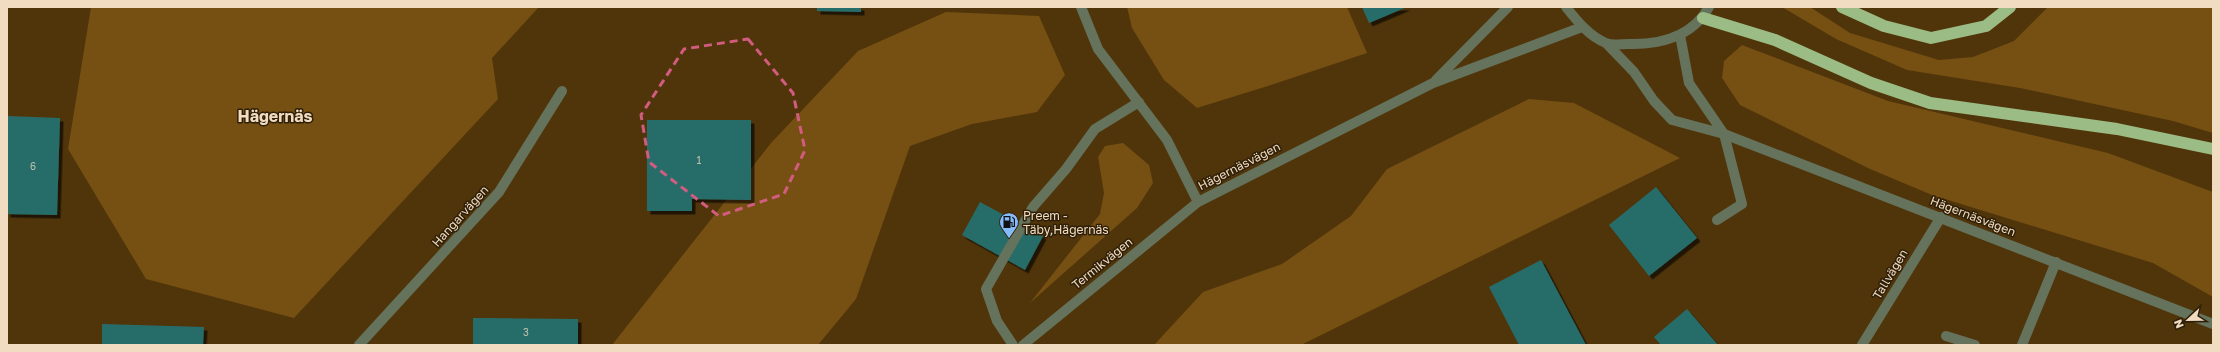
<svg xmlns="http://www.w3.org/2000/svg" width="2220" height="352" viewBox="0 0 2220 352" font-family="'Golos Text',sans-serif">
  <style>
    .green { fill: #764f12 }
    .building { fill: #286d6b; filter: url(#shadow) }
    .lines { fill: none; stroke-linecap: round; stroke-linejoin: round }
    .service { stroke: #65725c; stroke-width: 10 }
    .minor { stroke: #65725c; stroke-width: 10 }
    .tertiary { stroke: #65725c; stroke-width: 10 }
    .motorway { stroke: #9bbd85; stroke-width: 12 }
    .marked { fill: none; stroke: #d25c7f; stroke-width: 3; stroke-dasharray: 8 5; stroke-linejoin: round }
    .labels { text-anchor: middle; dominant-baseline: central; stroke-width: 3; stroke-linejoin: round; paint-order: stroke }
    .number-label { font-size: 10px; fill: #bfc0ac }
    .street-label { font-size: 12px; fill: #f1dbc1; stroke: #2e1f08 }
    .poi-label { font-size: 12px; fill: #f1dbc1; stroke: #2e1f08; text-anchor: start }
    .district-label { font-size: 16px; font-weight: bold; fill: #f1dbc1; stroke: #2e1f08 }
  </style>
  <defs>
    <filter id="shadow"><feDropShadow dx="3.5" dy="3.5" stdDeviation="0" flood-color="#0009"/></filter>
  </defs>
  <rect width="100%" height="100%" fill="#50350a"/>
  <!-- green -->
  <g class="green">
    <path d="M 91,7 L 539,7 L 492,58 L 498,99 L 294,318 L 146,279 L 68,149 Z"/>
    <path d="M 1127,7 L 1347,7 L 1367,53 L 1271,85 L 1197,108 L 1164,80 L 1132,28 Z"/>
    <path d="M 1782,7 L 1810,7 L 1850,33 L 1939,60 L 1973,57 L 2014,41 L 2048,7 L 2213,7 L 2213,133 L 2173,121 L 2020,88 L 1907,70 L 1836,39 Z"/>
    <path d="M 946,12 L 1039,16 L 1065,75 L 1037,112 L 972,124 L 910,146 L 856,299 L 818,345 L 612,345 L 771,143 L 858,51 Z"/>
    <path d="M 1742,45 L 1888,101 L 2108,153 L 2213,192 L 2213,297 L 2153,263 L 1932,195 L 1870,169 L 1740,105 L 1722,78 L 1724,61 Z"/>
    <path d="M 1529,99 L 1574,103 L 1680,158 L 1301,345 L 1154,345 L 1203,292 L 1282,264 L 1351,216 L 1387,169 Z"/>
    <path d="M 1123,143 L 1149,165 L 1153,183 L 1137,208 L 1030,303 L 1100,214 L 1104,193 L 1098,157 L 1105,146 Z"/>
  </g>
  <!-- building -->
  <g class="building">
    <path d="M 817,7 L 861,7 L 861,12 L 817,11 Z"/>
    <path d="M 1362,7 L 1407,7 L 1369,23 Z"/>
    <path d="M 7,116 L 60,118 L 57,215 L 7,214 Z"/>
    <path d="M 647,120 L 751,120 L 751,200 L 692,199 L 692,211 L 647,211 Z"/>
    <path d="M 1656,187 L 1697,238 L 1649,276 L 1609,225 Z"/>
    <path d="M 980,202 L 1043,236 L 1025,270 L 962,235 Z"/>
    <path d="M 1541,260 L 1586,345 L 1519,345 L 1489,287 Z"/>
    <path d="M 1687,309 L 1718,345 L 1661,345 L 1654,337 Z"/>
    <path d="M 473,318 L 578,319 L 578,345 L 473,345 Z"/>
    <path d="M 102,324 L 204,327 L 203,345 L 102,345 Z"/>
  </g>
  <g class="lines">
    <!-- service -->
    <g class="service">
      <path d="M 1717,220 L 1742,204 L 1724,134"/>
      <path d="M 1013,345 L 997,321 L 986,289 L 1033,207 L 1066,169 L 1095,129 L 1139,102"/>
    </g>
    <!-- minor -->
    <g class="minor">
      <path d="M 1081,7 L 1098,49 L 1167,140 L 1198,202"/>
      <path d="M 1946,336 L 1975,345"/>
      <path d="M 359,345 L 499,192 L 562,91"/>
      <path d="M 1862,345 L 1941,217"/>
      <path d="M 2022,345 L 2056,262"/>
    </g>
    <!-- tertiary -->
    <g class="tertiary">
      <path d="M 1566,7 C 1577,21 1589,36 1606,43 C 1612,46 1621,44 1628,44 C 1659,45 1692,37 1709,7"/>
      <path d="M 1680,35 L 1689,83 L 1724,134"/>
      <path d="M 1607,44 L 1634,72 L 1654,101 L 1672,120 L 1724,134 L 2213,324"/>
      <path d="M 1436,80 L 1508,7"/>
      <path d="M 1023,345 L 1198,202 L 1433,83 L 1582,27"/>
    </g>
    <!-- motorway -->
    <g class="motorway">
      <path d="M 1842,7 L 1884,26 L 1931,38 L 1986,26 L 2010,7"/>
      <path d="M 1703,18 L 1775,40 L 1871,83 L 1930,103 L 2117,129 L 2213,149"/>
    </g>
  </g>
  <!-- marked area -->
  <path class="marked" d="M 748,39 L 793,93 L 805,150 L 784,194 L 719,216 L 649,162 L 641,115 L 684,49 Z"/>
  <!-- icons -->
  <defs>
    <g id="fuel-pin" transform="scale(1)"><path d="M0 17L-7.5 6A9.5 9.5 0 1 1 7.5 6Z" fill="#85bbfb" stroke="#2e1f08"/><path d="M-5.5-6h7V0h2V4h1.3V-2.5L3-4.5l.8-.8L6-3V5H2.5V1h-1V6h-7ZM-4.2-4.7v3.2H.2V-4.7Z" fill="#111"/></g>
  </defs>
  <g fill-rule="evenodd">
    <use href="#fuel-pin" x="1009" y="222"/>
  </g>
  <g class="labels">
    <!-- number labels -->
    <g class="number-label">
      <text x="699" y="160">1</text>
      <text x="33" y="166">6</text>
      <text x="526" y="332">3</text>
    </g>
    <!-- street labels -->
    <g class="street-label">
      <text transform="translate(1239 166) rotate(-27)">Hägernäsvägen</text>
      <text transform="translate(460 216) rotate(-48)">Hangarvägen</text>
      <text transform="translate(1973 216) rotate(21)">Hägernäsvägen</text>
      <text transform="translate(1102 263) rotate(-39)">Termikvägen</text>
      <text transform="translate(1890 274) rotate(-59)">Tallvägen</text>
    </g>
    <!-- poi labels -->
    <g class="poi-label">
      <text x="1023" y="215">Preem -<tspan x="1023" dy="14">Täby,Hägernäs</tspan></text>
    </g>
    <!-- district labels -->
    <g class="district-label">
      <text x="275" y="116">Hägernäs</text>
    </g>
  </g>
  <!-- border -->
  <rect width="2220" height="352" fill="none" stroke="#f1dbc1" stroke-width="16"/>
  <!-- north arrow -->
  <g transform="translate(2188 320) rotate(248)" stroke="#2e1f08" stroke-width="3" paint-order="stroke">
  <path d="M0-3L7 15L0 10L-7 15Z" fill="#f1dbc1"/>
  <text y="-6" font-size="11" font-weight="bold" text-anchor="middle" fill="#f1dbc1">N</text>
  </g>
</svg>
